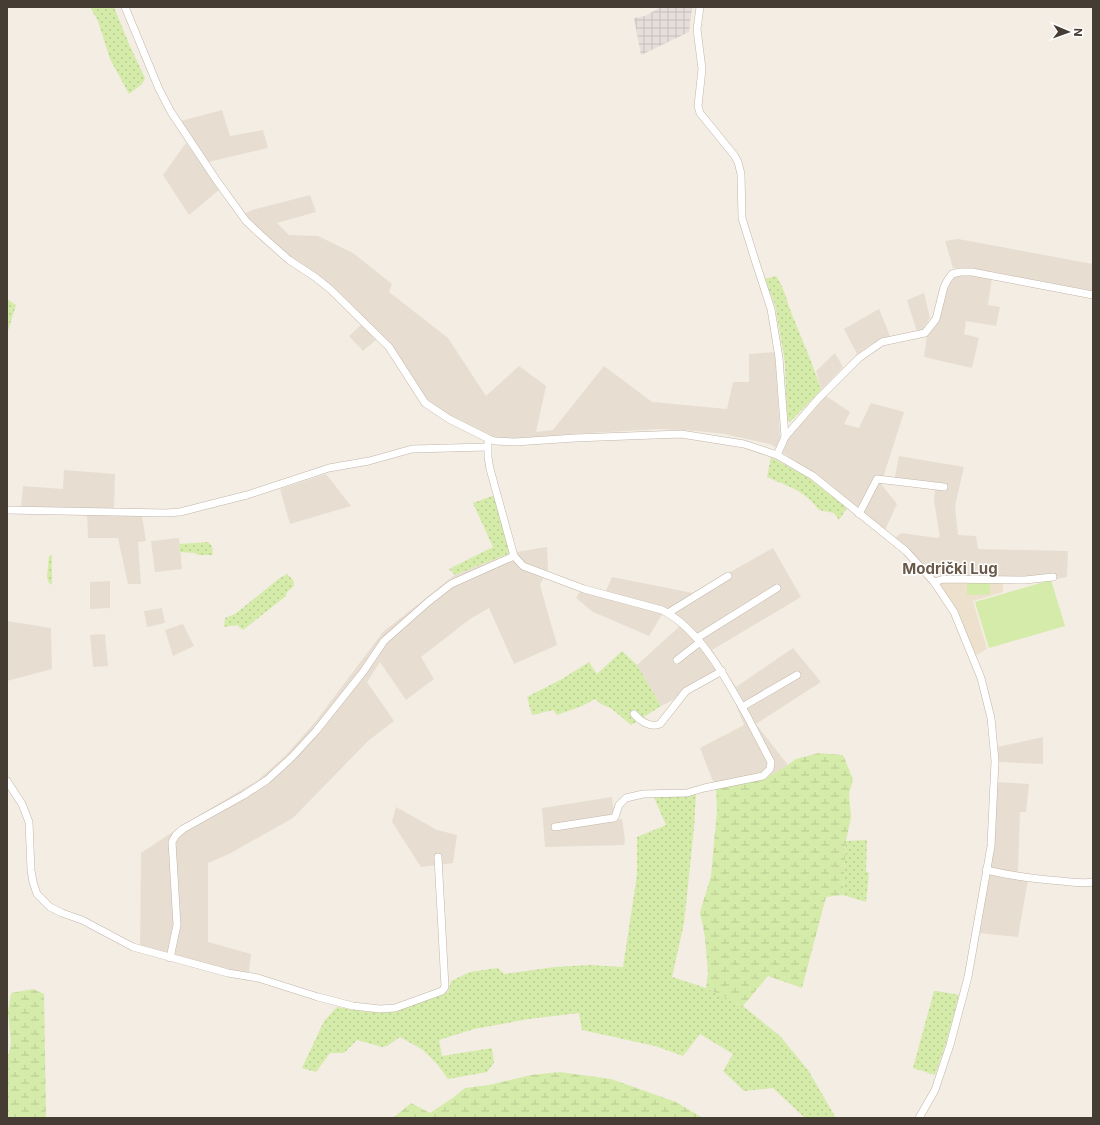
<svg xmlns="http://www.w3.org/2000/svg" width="1100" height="1125" viewBox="0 0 1100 1125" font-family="Inter,sans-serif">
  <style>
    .residential { fill: #e7ded1 }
    .industrial { fill: url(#industrial-grid) }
    .education { fill: #ede0cc }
    .grass { fill: url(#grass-dots) }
    .wetland { fill: url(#wetland-marsh) }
    .garden { fill: #d5eba9 }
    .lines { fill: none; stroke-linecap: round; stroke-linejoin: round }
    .street-casing { stroke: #c2b6a9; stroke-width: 8 }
    .street { stroke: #fff; stroke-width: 7 }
    .labels { text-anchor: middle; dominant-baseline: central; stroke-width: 3; stroke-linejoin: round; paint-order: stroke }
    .quarter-label { font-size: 15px; font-weight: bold; fill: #69594a; stroke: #fff }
  </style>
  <defs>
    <pattern id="industrial-grid" width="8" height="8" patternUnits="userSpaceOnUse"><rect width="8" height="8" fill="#e5ded9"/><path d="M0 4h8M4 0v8" fill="none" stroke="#c6bfbb"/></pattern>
    <pattern id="grass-dots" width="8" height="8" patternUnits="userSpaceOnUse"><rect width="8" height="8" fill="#d5eba9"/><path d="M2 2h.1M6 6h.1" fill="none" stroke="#b8ca92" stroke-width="1.8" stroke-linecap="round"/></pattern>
    <pattern id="wetland-marsh" width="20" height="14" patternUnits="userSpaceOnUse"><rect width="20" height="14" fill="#d5eba9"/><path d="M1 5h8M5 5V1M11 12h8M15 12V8" fill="none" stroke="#b8ca92"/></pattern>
  </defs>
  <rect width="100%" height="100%" fill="#f3ede4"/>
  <!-- residential -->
  <g class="residential">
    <path d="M 222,110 L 230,136 L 263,130 L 268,148 L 208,162 L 186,129 L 181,121 Z"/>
    <path d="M 186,143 L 220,189 L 189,215 L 163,175 Z"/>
    <path d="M 310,195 L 316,212 L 277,223 L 289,235 L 318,236 L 353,253 L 392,284 L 389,292 L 448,338 L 486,396 L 519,366 L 546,386 L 536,432 L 553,430 L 604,366 L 652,402 L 727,409 L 733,382 L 749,382 L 749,354 L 775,352 L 780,435 L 786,439 L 809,416 L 826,396 L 850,412 L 844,424 L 859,428 L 871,403 L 904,412 L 881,484 L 897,504 L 885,530 L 821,478 L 770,444 L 724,434 L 698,431 L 661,429 L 572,434 L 531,439 L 507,439 L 492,436 L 443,412 L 431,403 L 421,391 L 396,352 L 377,339 L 363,351 L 349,336 L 362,324 L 305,268 L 269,239 L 244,214 L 252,210 Z"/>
    <path d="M 958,239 L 1093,264 L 1093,291 L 971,268 L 953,268 L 945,241 Z"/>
    <path d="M 960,273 L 992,277 L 988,305 L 1000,307 L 996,326 L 966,321 L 964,334 L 979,338 L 972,368 L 924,357 L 927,335 L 948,281 Z"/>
    <path d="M 924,293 L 930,318 L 923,329 L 917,332 L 907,300 Z"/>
    <path d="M 879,309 L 890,336 L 871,344 L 857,354 L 844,329 Z"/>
    <path d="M 835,353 L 843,367 L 821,390 L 816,371 Z"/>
    <path d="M 899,456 L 964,467 L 955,506 L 958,535 L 976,536 L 978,549 L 1068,551 L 1067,577 L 1051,580 L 935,575 L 895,538 L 901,533 L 937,538 L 940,537 L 934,501 L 935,487 L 894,481 Z"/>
    <path d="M 64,470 L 115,474 L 114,509 L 21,507 L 23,486 L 63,489 Z"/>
    <path d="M 326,474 L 351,506 L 290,524 L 280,489 Z"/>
    <path d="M 87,513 L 142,516 L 146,541 L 138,542 L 141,584 L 128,584 L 118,538 L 88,538 Z"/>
    <path d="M 179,538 L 182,569 L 155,572 L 151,541 Z"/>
    <path d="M 547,547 L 548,569 L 540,585 L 557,645 L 514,664 L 489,608 L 470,619 L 421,657 L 434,679 L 406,700 L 380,662 L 367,682 L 394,721 L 368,741 L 293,818 L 229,854 L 208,863 L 208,942 L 251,954 L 248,981 L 140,951 L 141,853 L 183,825 L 258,780 L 285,756 L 316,721 L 383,632 L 446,582 L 455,575 L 510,553 Z"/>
    <path d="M 773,548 L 801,597 L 712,650 L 736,687 L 793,648 L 821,682 L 756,724 L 788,765 L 764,779 L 716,789 L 700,748 L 744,725 L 732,695 L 721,676 L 661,706 L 637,665 L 680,626 L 670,616 L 663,613 L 649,636 L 593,612 L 576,598 L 581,590 L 603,597 L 612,577 L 693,593 Z"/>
    <path d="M 110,581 L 110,608 L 90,609 L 90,582 Z"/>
    <path d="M 162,608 L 165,623 L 147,627 L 144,611 Z"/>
    <path d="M 7,621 L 51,628 L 52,669 L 7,681 Z"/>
    <path d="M 183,624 L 194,646 L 173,656 L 165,630 Z"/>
    <path d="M 105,634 L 108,666 L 93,667 L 90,635 Z"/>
    <path d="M 1043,737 L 1043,764 L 999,762 L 998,747 Z"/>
    <path d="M 997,782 L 1029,784 L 1026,812 L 1020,812 L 1018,872 L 1029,874 L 1018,937 L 978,933 Z"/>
    <path d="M 612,797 L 614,814 L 612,816 L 554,830 L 622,819 L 625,840 L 624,845 L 545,847 L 542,808 Z"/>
    <path d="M 396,807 L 437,830 L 457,835 L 453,863 L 421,867 L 392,822 Z"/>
  </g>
  <!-- industrial -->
  <path class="industrial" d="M 661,7 L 692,7 L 689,32 L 641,55 L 634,18 L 645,16 Z"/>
  <!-- education -->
  <path class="education" d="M 944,581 L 1003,581 L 1003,592 L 973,601 L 987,649 L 976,655 L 954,609 L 938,584 Z"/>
  <!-- grass -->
  <g class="grass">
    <path d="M 90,7 L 114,7 L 129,44 L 145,78 L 142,84 L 129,94 L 110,59 L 98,21 Z"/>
    <path d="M 776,276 C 784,287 786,299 791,312 C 801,338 813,363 821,390 L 790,422 L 787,420 L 785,363 L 775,305 L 765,279 Z"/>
    <path d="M 7,299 L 16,305 L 7,334 Z"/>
    <path d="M 771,457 L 810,479 L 847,508 L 839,520 L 834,513 L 819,510 C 804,490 789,487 767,477 Z"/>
    <path d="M 498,494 L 510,553 L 455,575 L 449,569 L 493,547 L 473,503 Z"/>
    <path d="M 208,542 L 212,546 L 213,555 L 198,555 L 195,553 L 180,552 L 179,544 Z"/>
    <path d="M 52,555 L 52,585 L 49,583 L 47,577 L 49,556 Z"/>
    <path d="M 287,574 L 293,580 L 294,586 L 287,592 L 286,596 L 243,630 L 237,625 L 224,627 L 225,618 L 235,614 L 280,578 Z"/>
    <path d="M 622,651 L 637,665 L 661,706 L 631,725 L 612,709 L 601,704 L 595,699 L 582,706 L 557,715 L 553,710 L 532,715 L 527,697 L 562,679 L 589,662 L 597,674 Z"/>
    <path d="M 696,794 L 694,828 L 684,923 L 672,977 L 706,988 L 743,1006 L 780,1036 L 808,1070 L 836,1118 L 805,1118 L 773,1088 L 744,1091 L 723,1071 L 733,1054 L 700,1034 L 683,1056 L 655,1046 L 582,1030 L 579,1013 L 529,1019 L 474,1029 L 439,1040 L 442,1056 L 492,1048 L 494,1063 L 487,1072 L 448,1079 L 437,1064 L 423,1050 L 400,1037 L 387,1046 L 382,1047 L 357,1040 L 344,1053 L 330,1053 L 316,1072 L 302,1068 L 324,1021 L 337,1007 L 368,1012 L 391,1012 L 448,992 L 451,981 L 470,972 L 498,968 L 504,974 L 555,967 L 590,965 L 623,967 L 637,875 L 637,837 L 666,825 L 653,795 L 675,796 Z"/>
    <path d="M 867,840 L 866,871 L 869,873 L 866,902 L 843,895 L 846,841 Z"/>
    <path d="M 934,991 L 937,991 L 959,995 L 946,1043 L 935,1075 L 913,1068 Z"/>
  </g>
  <!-- wetland -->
  <g class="wetland">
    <path d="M 819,753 L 843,755 L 853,779 L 849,794 L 851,817 L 846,841 L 843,895 L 826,897 L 802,988 L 768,976 L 743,1006 L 706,988 L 708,973 L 705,937 L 700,912 L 711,876 L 717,811 L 716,789 L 764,779 L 788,765 L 796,759 Z"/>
    <path d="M 33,989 L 44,994 L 46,1118 L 7,1118 L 7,1092 L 8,1087 L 7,1080 L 8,1057 L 11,1043 L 8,1012 L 11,993 Z"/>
    <path d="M 560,1072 L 611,1079 L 676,1102 L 703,1118 L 393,1118 L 411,1103 L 430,1113 L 454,1097 L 465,1088 L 489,1085 L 531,1075 Z"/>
  </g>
  <!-- garden -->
  <g class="garden">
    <path d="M 1051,580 L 1065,626 L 989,648 L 975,602 Z"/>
    <path d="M 990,582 L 990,594 L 967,595 L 967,583 Z"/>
  </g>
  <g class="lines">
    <!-- street casing -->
    <g class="street-casing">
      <g id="street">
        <path d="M 125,7 L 159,89 L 171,112 L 217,181 L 246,221 L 262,236 L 289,260 L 315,277 L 330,289 L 389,347 L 425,403 L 449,419 L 489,439 L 495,441 L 515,442 L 575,438 L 681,434 L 744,444 L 777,455 L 813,476 L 906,551 L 934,582 L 954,612 L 981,678 L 991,718 L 995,761 L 991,846 L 968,977 L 950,1045 L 935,1090 L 919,1118"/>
        <path d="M 700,7 L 697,29 L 702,69 L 698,106 L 700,113 L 734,155 L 738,162 L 741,174 L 742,218 L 755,260 L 771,309 L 779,358 L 785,437"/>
        <path d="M 488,443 L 488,457 L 490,469 L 514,556"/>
        <path d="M 777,455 L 785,437 L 818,399 L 859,358 L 882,342 L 925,333 L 936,319 L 944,287 L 947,281 L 952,274 L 960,272 L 972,272 L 1093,295"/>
        <path d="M 7,510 L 166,513 L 180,512 L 247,495 L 329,468 L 369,461 L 412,449 L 487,447"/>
        <path d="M 859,514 L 877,479 L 944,487"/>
        <path d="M 934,582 L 944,579 L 1025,580 L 1053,577"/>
        <path d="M 668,613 L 728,576"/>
        <path d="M 697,638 L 777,588"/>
        <path d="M 677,660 L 700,642"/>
        <path d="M 742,707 L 797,675"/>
        <path d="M 634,714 C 640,721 650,728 660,724 L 686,691 L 722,671"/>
        <path d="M 7,781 L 22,804 L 29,822 L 31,870 L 33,882 L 37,894 L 50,907 L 62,913 L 82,920 L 133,947 L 228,973 L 258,978 L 318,997 L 353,1006 L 380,1009 L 395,1008 L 442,991 L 445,987 L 438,857"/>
        <path d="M 986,870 C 1011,876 1036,879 1061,881 C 1072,882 1083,884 1093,882"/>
        <path d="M 170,958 L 177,925 L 172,842 L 176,835 L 183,829 L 244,795 L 267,780 L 292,757 L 316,731 L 363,672 L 384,641 L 428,602 L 451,584 L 514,556 L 523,566 L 584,589 L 662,610 C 700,629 727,680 747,716 C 755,731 763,747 771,762 L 770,769 L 763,776 L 704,788 L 687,793 L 643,794 L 626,798 L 619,805 L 615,817 L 613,818 L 555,827"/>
      </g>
    </g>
    <!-- street -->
    <use href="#street" class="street"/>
  </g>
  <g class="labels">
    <!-- quarter labels -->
    <g class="quarter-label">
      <text x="950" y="568">Modrički Lug</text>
    </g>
  </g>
  <!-- border -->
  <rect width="1100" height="1125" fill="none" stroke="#453c33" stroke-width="16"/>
  <!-- north arrow -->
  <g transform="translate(1068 32) rotate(92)" stroke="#ffffff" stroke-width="3" paint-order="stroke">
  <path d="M0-3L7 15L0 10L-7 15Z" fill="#453c33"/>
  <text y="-6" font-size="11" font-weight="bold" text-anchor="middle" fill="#453c33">N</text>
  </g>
</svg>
